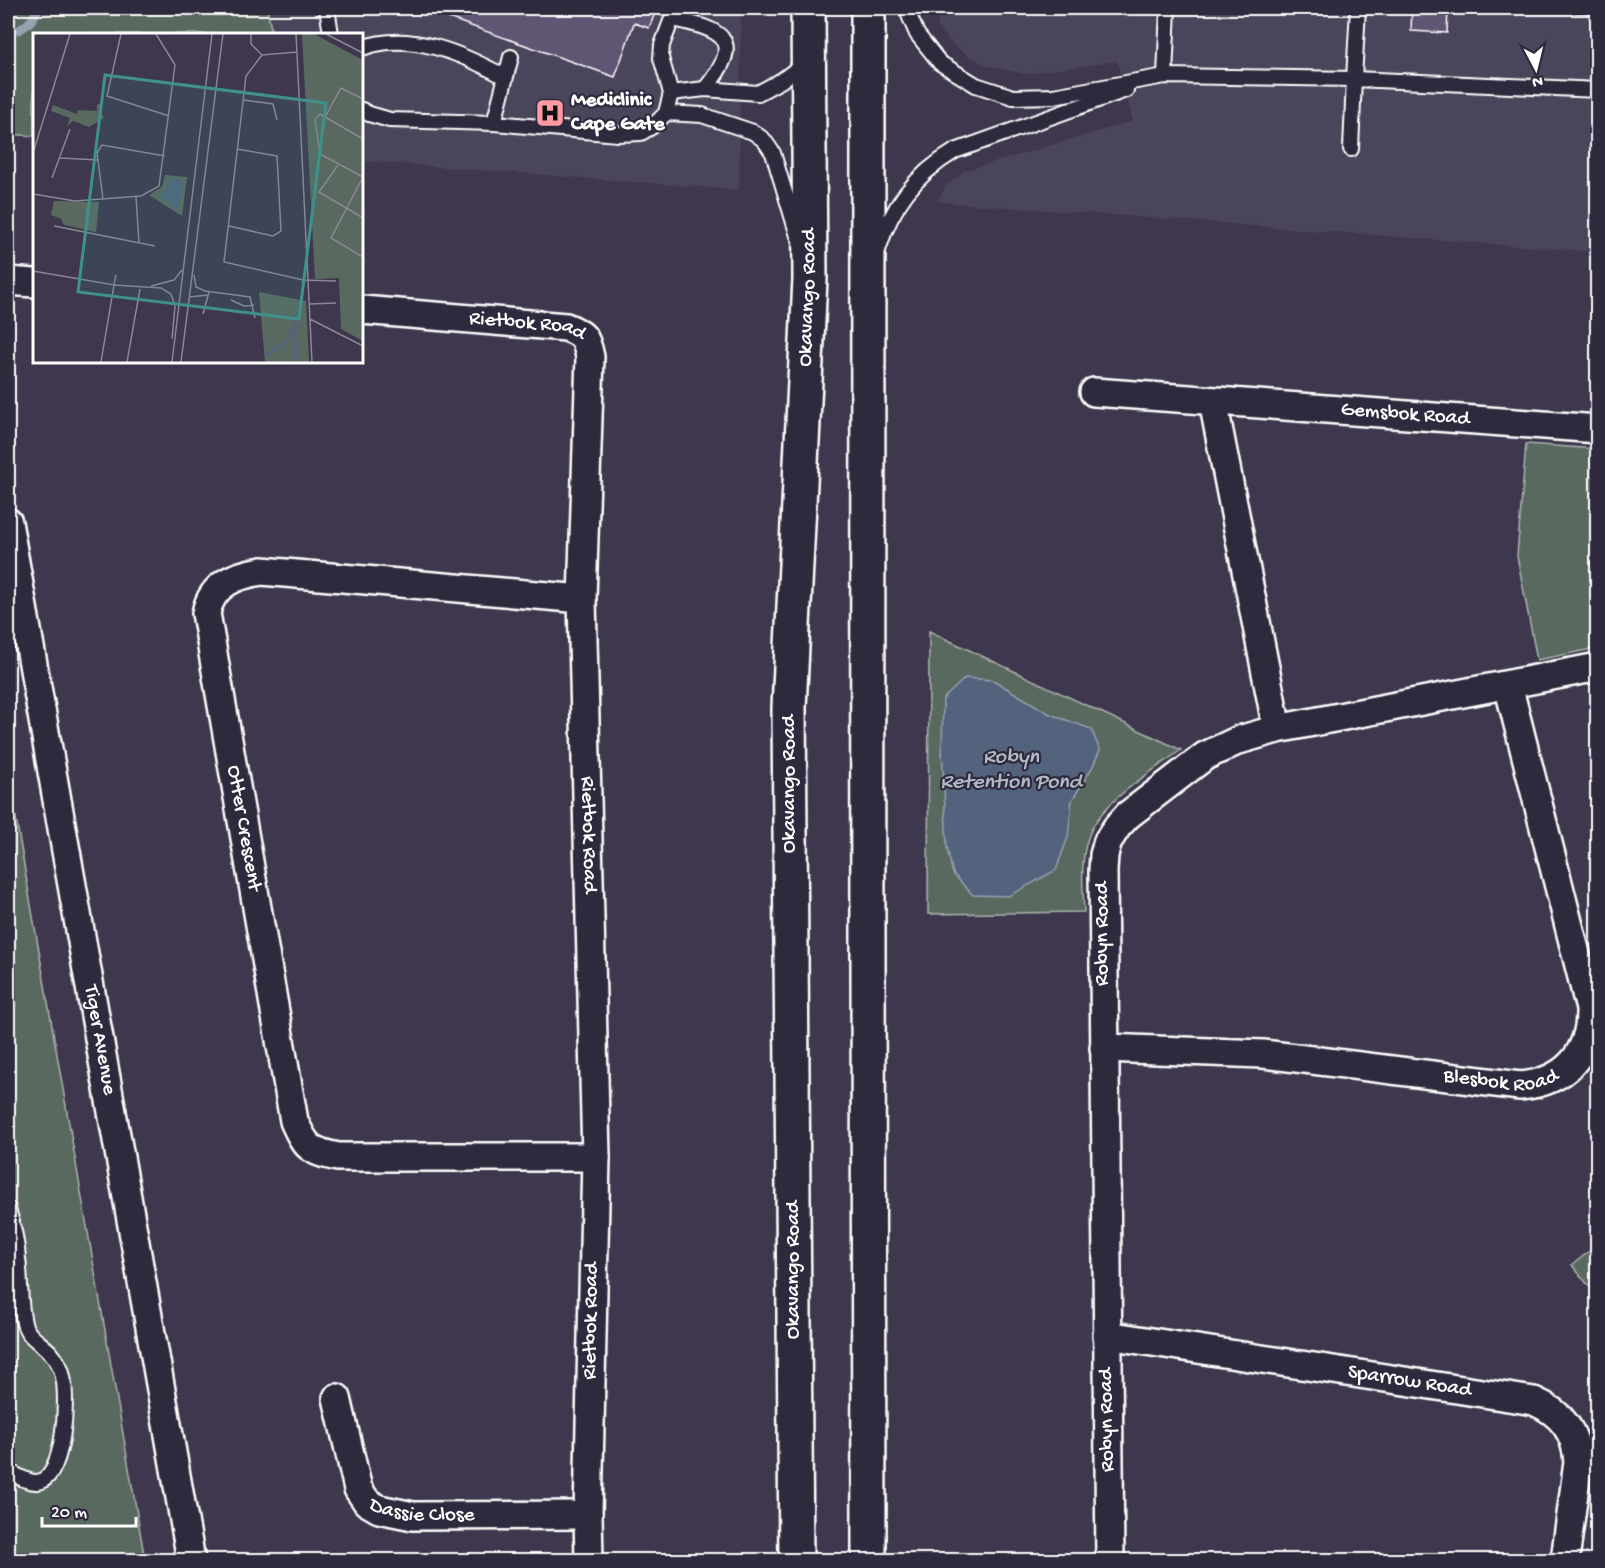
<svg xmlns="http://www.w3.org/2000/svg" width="1605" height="1568" viewBox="0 0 1605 1568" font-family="'Gochi Hand',sans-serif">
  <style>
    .built { fill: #4c445b }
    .green { fill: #5a6960; stroke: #acb4b0; stroke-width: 1.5 }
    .water { fill: #52637d; stroke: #97a1b1; stroke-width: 1.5 }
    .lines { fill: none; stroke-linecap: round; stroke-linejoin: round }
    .stream { stroke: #97a1b1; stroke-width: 9 }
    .building { fill: #605673; stroke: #fff; stroke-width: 1.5 }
    .service-casing { stroke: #fff; stroke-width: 18 }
    .minor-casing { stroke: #fff; stroke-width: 32 }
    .secondary-casing { stroke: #fff; stroke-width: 38 }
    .service { stroke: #2f2a3d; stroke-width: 14 }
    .minor { stroke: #2f2a3d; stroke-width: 27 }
    .secondary { stroke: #2f2a3d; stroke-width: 33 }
    .labels { text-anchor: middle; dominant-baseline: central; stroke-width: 4.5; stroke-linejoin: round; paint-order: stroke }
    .poi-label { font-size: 21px; font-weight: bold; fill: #fff; stroke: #2f2a3d; text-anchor: start }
    .street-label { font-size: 21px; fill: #fff; stroke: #2f2a3d }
    .water-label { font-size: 22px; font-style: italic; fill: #b1b9c4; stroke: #2f2a3d }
    .inset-river { fill: none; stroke: #52637d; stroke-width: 3 }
    .inset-road { fill: none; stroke: #8b8794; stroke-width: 1.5 }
    .view { fill: #3f918b; fill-opacity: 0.15; stroke: #3f918b; stroke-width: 3 }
    .inset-edge { fill: none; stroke: #fff; stroke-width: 3 }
  </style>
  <rect width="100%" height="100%" fill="#3e374d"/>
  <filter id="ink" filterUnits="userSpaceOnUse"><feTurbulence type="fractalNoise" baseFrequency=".0167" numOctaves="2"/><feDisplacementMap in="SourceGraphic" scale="12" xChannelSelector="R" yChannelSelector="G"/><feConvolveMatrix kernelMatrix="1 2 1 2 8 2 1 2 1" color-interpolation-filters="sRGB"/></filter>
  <g filter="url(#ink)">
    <!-- built -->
    <g class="built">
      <path d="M 260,8 L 741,8 L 739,190 L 362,161 L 362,34 L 265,34 Z"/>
      <path d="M 938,8 L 1597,8 L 1597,252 L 939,202 L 940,196 L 946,186 L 964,171 L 1133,121 L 1117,61 L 1024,74 L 987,66 L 968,56 L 952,44 L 938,28 Z"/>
    </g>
    <!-- green -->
    <g class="green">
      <path d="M 8,8 L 267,8 L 272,34 L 34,34 L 34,136 L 8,134 Z"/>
      <path d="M 1526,444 L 1597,449 L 1597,648 L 1537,660 L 1517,556 Z"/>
      <path d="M 929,631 L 1181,750 C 1152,772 1099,802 1088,838 C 1080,861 1083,888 1084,912 L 928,914 Z"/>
      <path d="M 8,773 L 145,1560 L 8,1560 Z"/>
      <path d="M 1597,1245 L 1597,1296 L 1572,1265 Z"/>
    </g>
    <!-- water -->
    <path class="water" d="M 965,678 L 993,680 L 1050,714 L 1091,729 L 1100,750 L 1092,768 L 1072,800 L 1068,837 L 1056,870 L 1009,896 L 973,895 L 953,874 L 947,848 L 942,749 L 943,699 Z"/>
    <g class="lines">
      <!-- stream -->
      <path class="stream" d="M 19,30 C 29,24 34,19 38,8"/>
    </g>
    <!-- building -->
    <g class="building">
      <path d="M 420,8 L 657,8 L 649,28 L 634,23 L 615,77 Z"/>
      <path d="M 1412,8 L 1448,8 L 1447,33 L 1411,31 Z"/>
      <path d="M 1464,8 L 1598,8 L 1598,14 Z"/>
    </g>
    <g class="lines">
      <!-- service casing -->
      <g class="service-casing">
        <g id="service">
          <path d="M 327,8 L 331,34"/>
          <path d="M 906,8 L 917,34 L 940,63 L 976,85 L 1013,97 L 1053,96 L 1165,76 L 1354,79 L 1358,8"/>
          <path d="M 672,19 C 722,29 746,39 705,89"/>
          <path d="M 362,48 C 409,30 463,54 505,77"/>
          <path d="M 1165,76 L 1168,8"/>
          <path d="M 671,93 L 705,89 L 758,93 L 782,80 L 806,62"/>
          <path d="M 362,110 L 369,114 L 390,120 L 494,123 L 618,134 L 641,133 L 653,126 L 666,113 L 671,93 L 661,58 L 662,45 L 676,8"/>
          <path d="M 666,113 L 702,115 L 753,132 L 764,140 L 773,153 L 798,236"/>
          <path d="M 494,123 L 511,57"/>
          <path d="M 1351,149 L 1354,79 L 1598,90"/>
          <path d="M 878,250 C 892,205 915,175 955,151 L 1126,90"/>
          <path d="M 8,1209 C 13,1225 17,1242 18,1259 C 21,1280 19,1302 24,1323 C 27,1337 42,1343 51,1353 C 56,1359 62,1369 63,1377 C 68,1398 65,1479 37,1482 C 28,1483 16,1475 8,1471"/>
        </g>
      </g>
      <!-- minor casing -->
      <g class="minor-casing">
        <g id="minor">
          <path d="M 8,281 L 34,283"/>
          <path id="s1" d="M 362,310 L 566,327 C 584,334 586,337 590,357 L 582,599 L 596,1157 L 588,1515 L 589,1560"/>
          <path id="s2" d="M 1094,392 L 1598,429"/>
          <path d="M 1213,401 L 1277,729"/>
          <path id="s3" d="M 8,522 L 191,1560"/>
          <path id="s4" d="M 582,599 L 262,571 C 235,575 212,584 206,613 L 294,1121 C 306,1148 310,1151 338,1157 L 596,1157"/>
          <path id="s5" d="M 1104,1048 L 1263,1054 L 1520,1086 C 1565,1082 1591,1054 1590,1009 L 1508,685"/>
          <path id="s6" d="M 1107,1335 L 1534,1401 C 1562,1413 1576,1432 1578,1462 L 1565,1560"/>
          <path id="s7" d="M 337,1398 L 358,1489 L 367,1502 L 379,1509 L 413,1516 L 588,1515"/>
          <path d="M 1110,1560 L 1103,871 L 1104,855 L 1108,841 L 1117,827 L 1128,815 L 1205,756 L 1239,740 L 1277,729 L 1598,667"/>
        </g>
      </g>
      <!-- secondary casing -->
      <g class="secondary-casing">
        <g id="secondary">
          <path d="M 868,8 C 866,525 869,1043 869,1560"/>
          <path id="s8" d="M 796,1560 L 789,708 L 810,279 L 808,8"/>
        </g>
      </g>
      <!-- service -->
      <use href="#service" class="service"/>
      <!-- minor -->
      <use href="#minor" class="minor"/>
      <!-- secondary -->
      <use href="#secondary" class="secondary"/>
    </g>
  </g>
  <!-- icons -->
  <defs>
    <g id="hospital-square" transform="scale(1.5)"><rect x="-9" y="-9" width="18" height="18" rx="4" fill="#ff9aa2" stroke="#2f2a3d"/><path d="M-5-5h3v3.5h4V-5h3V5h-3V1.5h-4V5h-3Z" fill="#111"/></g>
  </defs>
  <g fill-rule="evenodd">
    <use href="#hospital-square" x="550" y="113"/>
  </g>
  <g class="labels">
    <!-- poi labels -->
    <g class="poi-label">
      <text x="571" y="101">Mediclinic<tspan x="571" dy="24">Cape Gate</tspan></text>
    </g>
    <!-- street labels -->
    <g class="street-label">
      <text stroke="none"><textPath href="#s8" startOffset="1263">Okavango Road</textPath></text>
      <text stroke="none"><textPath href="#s1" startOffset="166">Rietbok Road</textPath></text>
      <text stroke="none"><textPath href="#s2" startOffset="312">Gemsbok Road</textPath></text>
      <text transform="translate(790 784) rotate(-90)">Okavango Road</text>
      <text stroke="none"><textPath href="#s4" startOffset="615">Otter Crescent</textPath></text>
      <text stroke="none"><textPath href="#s1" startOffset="724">Rietbok Road</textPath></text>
      <text transform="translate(1103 934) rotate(-90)">Robyn Road</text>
      <text stroke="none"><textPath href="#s3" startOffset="526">Tiger Avenue</textPath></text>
      <text stroke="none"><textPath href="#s5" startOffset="399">Blesbok Road</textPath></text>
      <text transform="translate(794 1270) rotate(-90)">Okavango Road</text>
      <text transform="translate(592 1321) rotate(-89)">Rietbok Road</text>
      <text stroke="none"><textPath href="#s6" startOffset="306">Sparrow Road</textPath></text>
      <text transform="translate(1108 1420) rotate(-91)">Robyn Road</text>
      <text stroke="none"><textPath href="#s7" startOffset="166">Dassie Close</textPath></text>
    </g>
    <!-- water labels -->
    <g class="water-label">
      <text x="1011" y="758">Robyn<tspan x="1011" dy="25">Retention Pond</tspan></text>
    </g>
  </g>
  <!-- overview -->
  <g transform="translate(33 33)">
    <rect width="330" height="330" fill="#3e374d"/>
    <path d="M 269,1 L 281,1 L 330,27 L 330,308 L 308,296 L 306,245 L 282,246 ZM 69,69 L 67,78 L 71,85 L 56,94 L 40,88 L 34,93 L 37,85 L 18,78 L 20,72 L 44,81 L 45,77 L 64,78 L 64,72 ZM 132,142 L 154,144 L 149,183 L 116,162 L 129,154 ZM 21,168 L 66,169 L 63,199 L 31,192 L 28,186 L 18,182 ZM 226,259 L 273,268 L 276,329 L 232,329 Z" fill="#5a6960"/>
    <path d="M 142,145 L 147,146 L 150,153 L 145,176 L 127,164 L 136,148 Z" fill="#52637d"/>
    <path class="inset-river" d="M 231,322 L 251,312 L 260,296M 263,329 L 261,287 L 264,281"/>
    <path class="inset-road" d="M 88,1 L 74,63 L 136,83M 218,1 L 218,11 L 229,22 L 264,19M 263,1 L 279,329M 293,1 L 330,20M 229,22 L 213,43 L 191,229 L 270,247 L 303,248M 211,67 L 240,71 L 244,87M 292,84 L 308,55 L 330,66M 330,106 L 287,81 L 282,86 L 287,121 L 330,144M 0,120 L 37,1M 27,125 L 65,127M 305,132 L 286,159 L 330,185M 330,144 L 298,205 L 330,224M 19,145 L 37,96M 0,161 L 42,168 L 108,163 L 126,153 L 142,32 L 123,1M 103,164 L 106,210M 70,166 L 64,120 L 69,112 L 132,123M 21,193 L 122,213M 196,193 L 240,203 L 248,198 L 244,123 L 204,116M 0,238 L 81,252 L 83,242M 161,242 L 163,254 L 172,258 L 217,264 L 222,285M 118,253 L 141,247 L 149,237M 156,264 L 175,262M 198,267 L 211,273 L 221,272M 277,271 L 303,270M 170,281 L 176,259M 277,286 L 330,313M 68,329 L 81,252 L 128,255 L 138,261 L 142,273 L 139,306M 94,329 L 107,256M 139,329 L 179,1M 148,329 L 190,1"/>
    <path class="view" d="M 72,42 L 293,70 L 266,286 L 45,259 Z"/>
    <rect width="330" height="330" class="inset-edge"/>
  </g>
  <!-- margin -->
  <rect width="1605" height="1568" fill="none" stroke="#2f2a3d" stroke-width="30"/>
  <rect x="15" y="15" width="1575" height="1538" fill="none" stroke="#fff" stroke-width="2" filter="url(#ink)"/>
  <!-- north arrow -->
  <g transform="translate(1536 69) rotate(173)" stroke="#2f2a3d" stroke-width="4.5" paint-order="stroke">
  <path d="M0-4.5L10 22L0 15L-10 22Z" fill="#ffffff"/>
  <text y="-9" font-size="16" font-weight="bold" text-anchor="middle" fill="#ffffff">N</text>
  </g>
  <!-- scale -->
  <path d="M42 1517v9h94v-9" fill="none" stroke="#ffffff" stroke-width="3"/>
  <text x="51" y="1517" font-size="18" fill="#ffffff" stroke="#2f2a3d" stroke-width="4.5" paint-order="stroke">20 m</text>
</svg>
